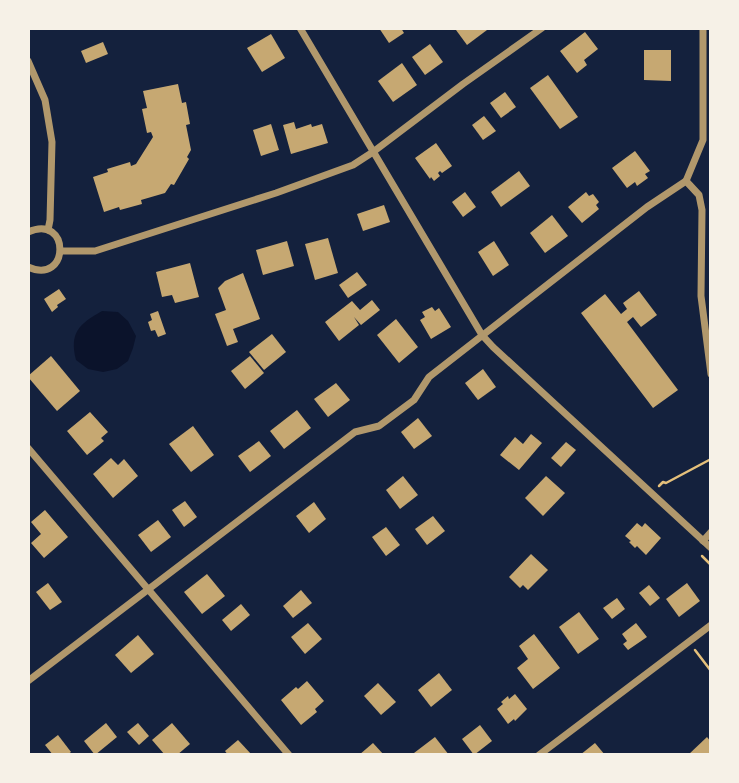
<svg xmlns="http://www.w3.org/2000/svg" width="739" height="783" viewBox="0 0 739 783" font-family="'IBM Plex Serif',serif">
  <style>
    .water { fill: #0b132b }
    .building { fill: #c6a872 }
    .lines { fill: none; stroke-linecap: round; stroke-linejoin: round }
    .path { stroke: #e5c07b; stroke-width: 2.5 }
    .minor { stroke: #b1986c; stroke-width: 7 }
  </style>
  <rect width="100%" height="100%" fill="#14213d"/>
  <!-- water -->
  <path class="water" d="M 102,311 L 118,312 L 128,321 L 136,336 L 133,348 L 128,361 L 117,369 L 103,372 L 88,369 L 76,360 C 69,333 79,324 102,311 Z"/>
  <!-- building -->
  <g class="building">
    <path d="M 379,28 L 401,28 L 404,33 L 389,43 Z"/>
    <path d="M 459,28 L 485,28 L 487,30 L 467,45 L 456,30 Z"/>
    <path d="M 585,32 L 598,49 L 584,60 L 587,65 L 577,73 L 560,51 Z"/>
    <path d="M 271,34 L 285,58 L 262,72 L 247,48 Z"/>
    <path d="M 103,42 L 108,54 L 86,63 L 81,51 Z"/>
    <path d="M 430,44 L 443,62 L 425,75 L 412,57 Z"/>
    <path d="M 644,50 L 671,50 L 671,81 L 644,80 Z"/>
    <path d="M 402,63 L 417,85 L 393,102 L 378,81 Z"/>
    <path d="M 548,75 L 578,117 L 560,129 L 530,88 Z"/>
    <path d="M 178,84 L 182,103 L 186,102 L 190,124 L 186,125 L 191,150 L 187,157 L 189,159 L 174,185 L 171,184 L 165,193 L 141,200 L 142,204 L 120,210 L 119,207 L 104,212 L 93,177 L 108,172 L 107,169 L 130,162 L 131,166 L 136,164 L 153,137 L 151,132 L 147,133 L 142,109 L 147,108 L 143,91 Z"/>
    <path d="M 505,92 L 516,107 L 501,118 L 490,103 Z"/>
    <path d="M 484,116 L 496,131 L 483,140 L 472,125 Z"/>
    <path d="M 294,122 L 296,129 L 311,124 L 312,127 L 322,124 L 328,143 L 291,154 L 283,125 Z"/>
    <path d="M 271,124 L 279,150 L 261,156 L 253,130 Z"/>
    <path d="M 436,143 L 452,166 L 442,173 L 440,171 L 438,173 L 440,176 L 434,181 L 431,177 L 430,179 L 415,158 Z"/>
    <path d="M 635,151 L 650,171 L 645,174 L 648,178 L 637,186 L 635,182 L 627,188 L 612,168 Z"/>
    <path d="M 519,171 L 530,186 L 501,207 L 491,192 Z"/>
    <path d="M 465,192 L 476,207 L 463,217 L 452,202 Z"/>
    <path d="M 586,192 L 589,196 L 593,194 L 599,202 L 596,205 L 599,209 L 582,223 L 568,207 Z"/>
    <path d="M 384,205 L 390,222 L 363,231 L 357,214 Z"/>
    <path d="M 552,215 L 568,236 L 545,253 L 530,233 Z"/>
    <path d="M 328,238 L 338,273 L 315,280 L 305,244 Z"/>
    <path d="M 287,241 L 294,266 L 263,275 L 256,250 Z"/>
    <path d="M 494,241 L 509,265 L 493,276 L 478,252 Z"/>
    <path d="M 190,263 L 199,297 L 175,303 L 172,295 L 162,297 L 156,272 Z"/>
    <path d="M 357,272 L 367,285 L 348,298 L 339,285 Z"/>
    <path d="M 243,273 L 260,319 L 233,329 L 238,342 L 227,346 L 215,314 L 226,310 L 218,288 L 225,281 Z"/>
    <path d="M 59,289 L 66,299 L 57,305 L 58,307 L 52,312 L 44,299 Z"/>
    <path d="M 639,291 L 657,315 L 641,327 L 633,317 L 627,322 L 678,390 L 653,408 L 581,313 L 605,294 L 621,314 L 627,309 L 623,303 Z"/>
    <path d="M 372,300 L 380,310 L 361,325 L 354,317 L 359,325 L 339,341 L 325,322 L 352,301 L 360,310 Z"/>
    <path d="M 432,307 L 435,311 L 439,308 L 451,327 L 431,339 L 420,320 L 425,317 L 422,312 Z"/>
    <path d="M 158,311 L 166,334 L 158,337 L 155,330 L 151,331 L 148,322 L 152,320 L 150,314 Z"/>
    <path d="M 396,319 L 418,347 L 399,363 L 377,335 Z"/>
    <path d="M 272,334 L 286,352 L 264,370 L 249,352 Z"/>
    <path d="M 51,356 L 80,391 L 57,411 L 28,377 L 28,376 Z"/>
    <path d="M 250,356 L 264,373 L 245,389 L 231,371 Z"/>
    <path d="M 483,369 L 496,387 L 478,400 L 465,383 Z"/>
    <path d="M 336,383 L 350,400 L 328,417 L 314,399 Z"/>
    <path d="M 297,410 L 311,428 L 284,449 L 270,431 Z"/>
    <path d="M 90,412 L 108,432 L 101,438 L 104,441 L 87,455 L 67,431 Z"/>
    <path d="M 418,418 L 432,436 L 414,449 L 401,432 Z"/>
    <path d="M 193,426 L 214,455 L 191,472 L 169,444 Z"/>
    <path d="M 531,434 L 542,443 L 519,470 L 500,455 L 515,437 L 523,444 Z"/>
    <path d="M 259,441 L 271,456 L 250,472 L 238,456 Z"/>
    <path d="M 566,442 L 576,450 L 561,467 L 551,458 Z"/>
    <path d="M 111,458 L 118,465 L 124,459 L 138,476 L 113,498 L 93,474 Z"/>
    <path d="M 403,476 L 418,495 L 400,509 L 386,490 Z"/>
    <path d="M 546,476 L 565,493 L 543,516 L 525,498 Z"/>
    <path d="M 185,501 L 197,517 L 184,527 L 172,510 Z"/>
    <path d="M 314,502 L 326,519 L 309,533 L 296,516 Z"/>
    <path d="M 45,510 L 68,537 L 44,558 L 31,543 L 41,534 L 31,522 Z"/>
    <path d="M 433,516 L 445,531 L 427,545 L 415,529 Z"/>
    <path d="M 158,520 L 171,537 L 151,552 L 138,535 Z"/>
    <path d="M 637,523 L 642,527 L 645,523 L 661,538 L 646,555 L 637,546 L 635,548 L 629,542 L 631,541 L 625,536 Z"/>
    <path d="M 386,527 L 400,545 L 386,556 L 372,537 Z"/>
    <path d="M 531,554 L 548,570 L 528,590 L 523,585 L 520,588 L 509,577 Z"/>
    <path d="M 207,574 L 225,596 L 202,614 L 184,592 Z"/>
    <path d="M 48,583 L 62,602 L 50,610 L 36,592 Z"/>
    <path d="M 687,583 L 700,601 L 679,617 L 666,599 Z"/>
    <path d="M 649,585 L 660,598 L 650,606 L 639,593 Z"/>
    <path d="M 301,590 L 312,603 L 293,618 L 283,606 Z"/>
    <path d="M 617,598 L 625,609 L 612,619 L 603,608 Z"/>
    <path d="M 241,604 L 250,615 L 231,631 L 222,620 Z"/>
    <path d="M 579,612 L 599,639 L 578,654 L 559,627 Z"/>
    <path d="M 308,623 L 322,639 L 305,654 L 291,637 Z"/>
    <path d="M 636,623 L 647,637 L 628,650 L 623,644 L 627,641 L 622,634 Z"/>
    <path d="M 534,634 L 560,668 L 533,689 L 517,668 L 528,659 L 519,646 Z"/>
    <path d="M 138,635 L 154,654 L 131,673 L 115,655 Z"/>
    <path d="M 439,673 L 452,690 L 431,707 L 418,690 Z"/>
    <path d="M 307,681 L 324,701 L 315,709 L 317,712 L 301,725 L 281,700 L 296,687 L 298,689 Z"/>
    <path d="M 378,683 L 396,702 L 381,715 L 364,696 Z"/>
    <path d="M 515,694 L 527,709 L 515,721 L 514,719 L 508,724 L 497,709 L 503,704 L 501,702 L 508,696 L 509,699 Z"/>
    <path d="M 106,723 L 117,737 L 95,755 L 84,741 Z"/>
    <path d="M 138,723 L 149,736 L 139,745 L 127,732 Z"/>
    <path d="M 172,723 L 190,744 L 177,755 L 165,755 L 152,740 Z"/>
    <path d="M 480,725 L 492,741 L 474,755 L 462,739 Z"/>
    <path d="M 58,735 L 71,752 L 67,755 L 53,755 L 45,745 Z"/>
    <path d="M 435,737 L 449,755 L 416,755 L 414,753 Z"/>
    <path d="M 707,737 L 711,742 L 711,755 L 688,755 Z"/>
    <path d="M 238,740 L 252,755 L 228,755 L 225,751 Z"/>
    <path d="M 373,743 L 384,755 L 359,755 Z"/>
    <path d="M 595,743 L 605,755 L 580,755 Z"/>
  </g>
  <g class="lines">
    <!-- path -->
    <g class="path">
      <path d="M 659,486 L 663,482 L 666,483 L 711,459"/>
      <path d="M 702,556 L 711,565"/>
      <path d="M 695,650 L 711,671"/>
    </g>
    <!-- minor -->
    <g class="minor">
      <path d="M 300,28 L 482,335 L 493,347 L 711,548"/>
      <path d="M 703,28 L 703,140 L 686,181 L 699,195 L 702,210 L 701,296 L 711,374"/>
      <path d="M 28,61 L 45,100 L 52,142 L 50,220 L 48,230"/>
      <path d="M 28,232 C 71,213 70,286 28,267"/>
      <path d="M 61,251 L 95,251 L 276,193 L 353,165 L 373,152 L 463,84 L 542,28"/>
      <path d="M 28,448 L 289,755"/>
      <path d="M 703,541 L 711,532"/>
      <path d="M 28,681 L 355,432 L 379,426 L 414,400 L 429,377 L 647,207 L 686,181"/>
      <path d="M 539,755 L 711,625"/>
    </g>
  </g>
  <!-- border -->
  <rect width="739" height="783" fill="none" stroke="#f6f1e7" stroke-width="60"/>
</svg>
